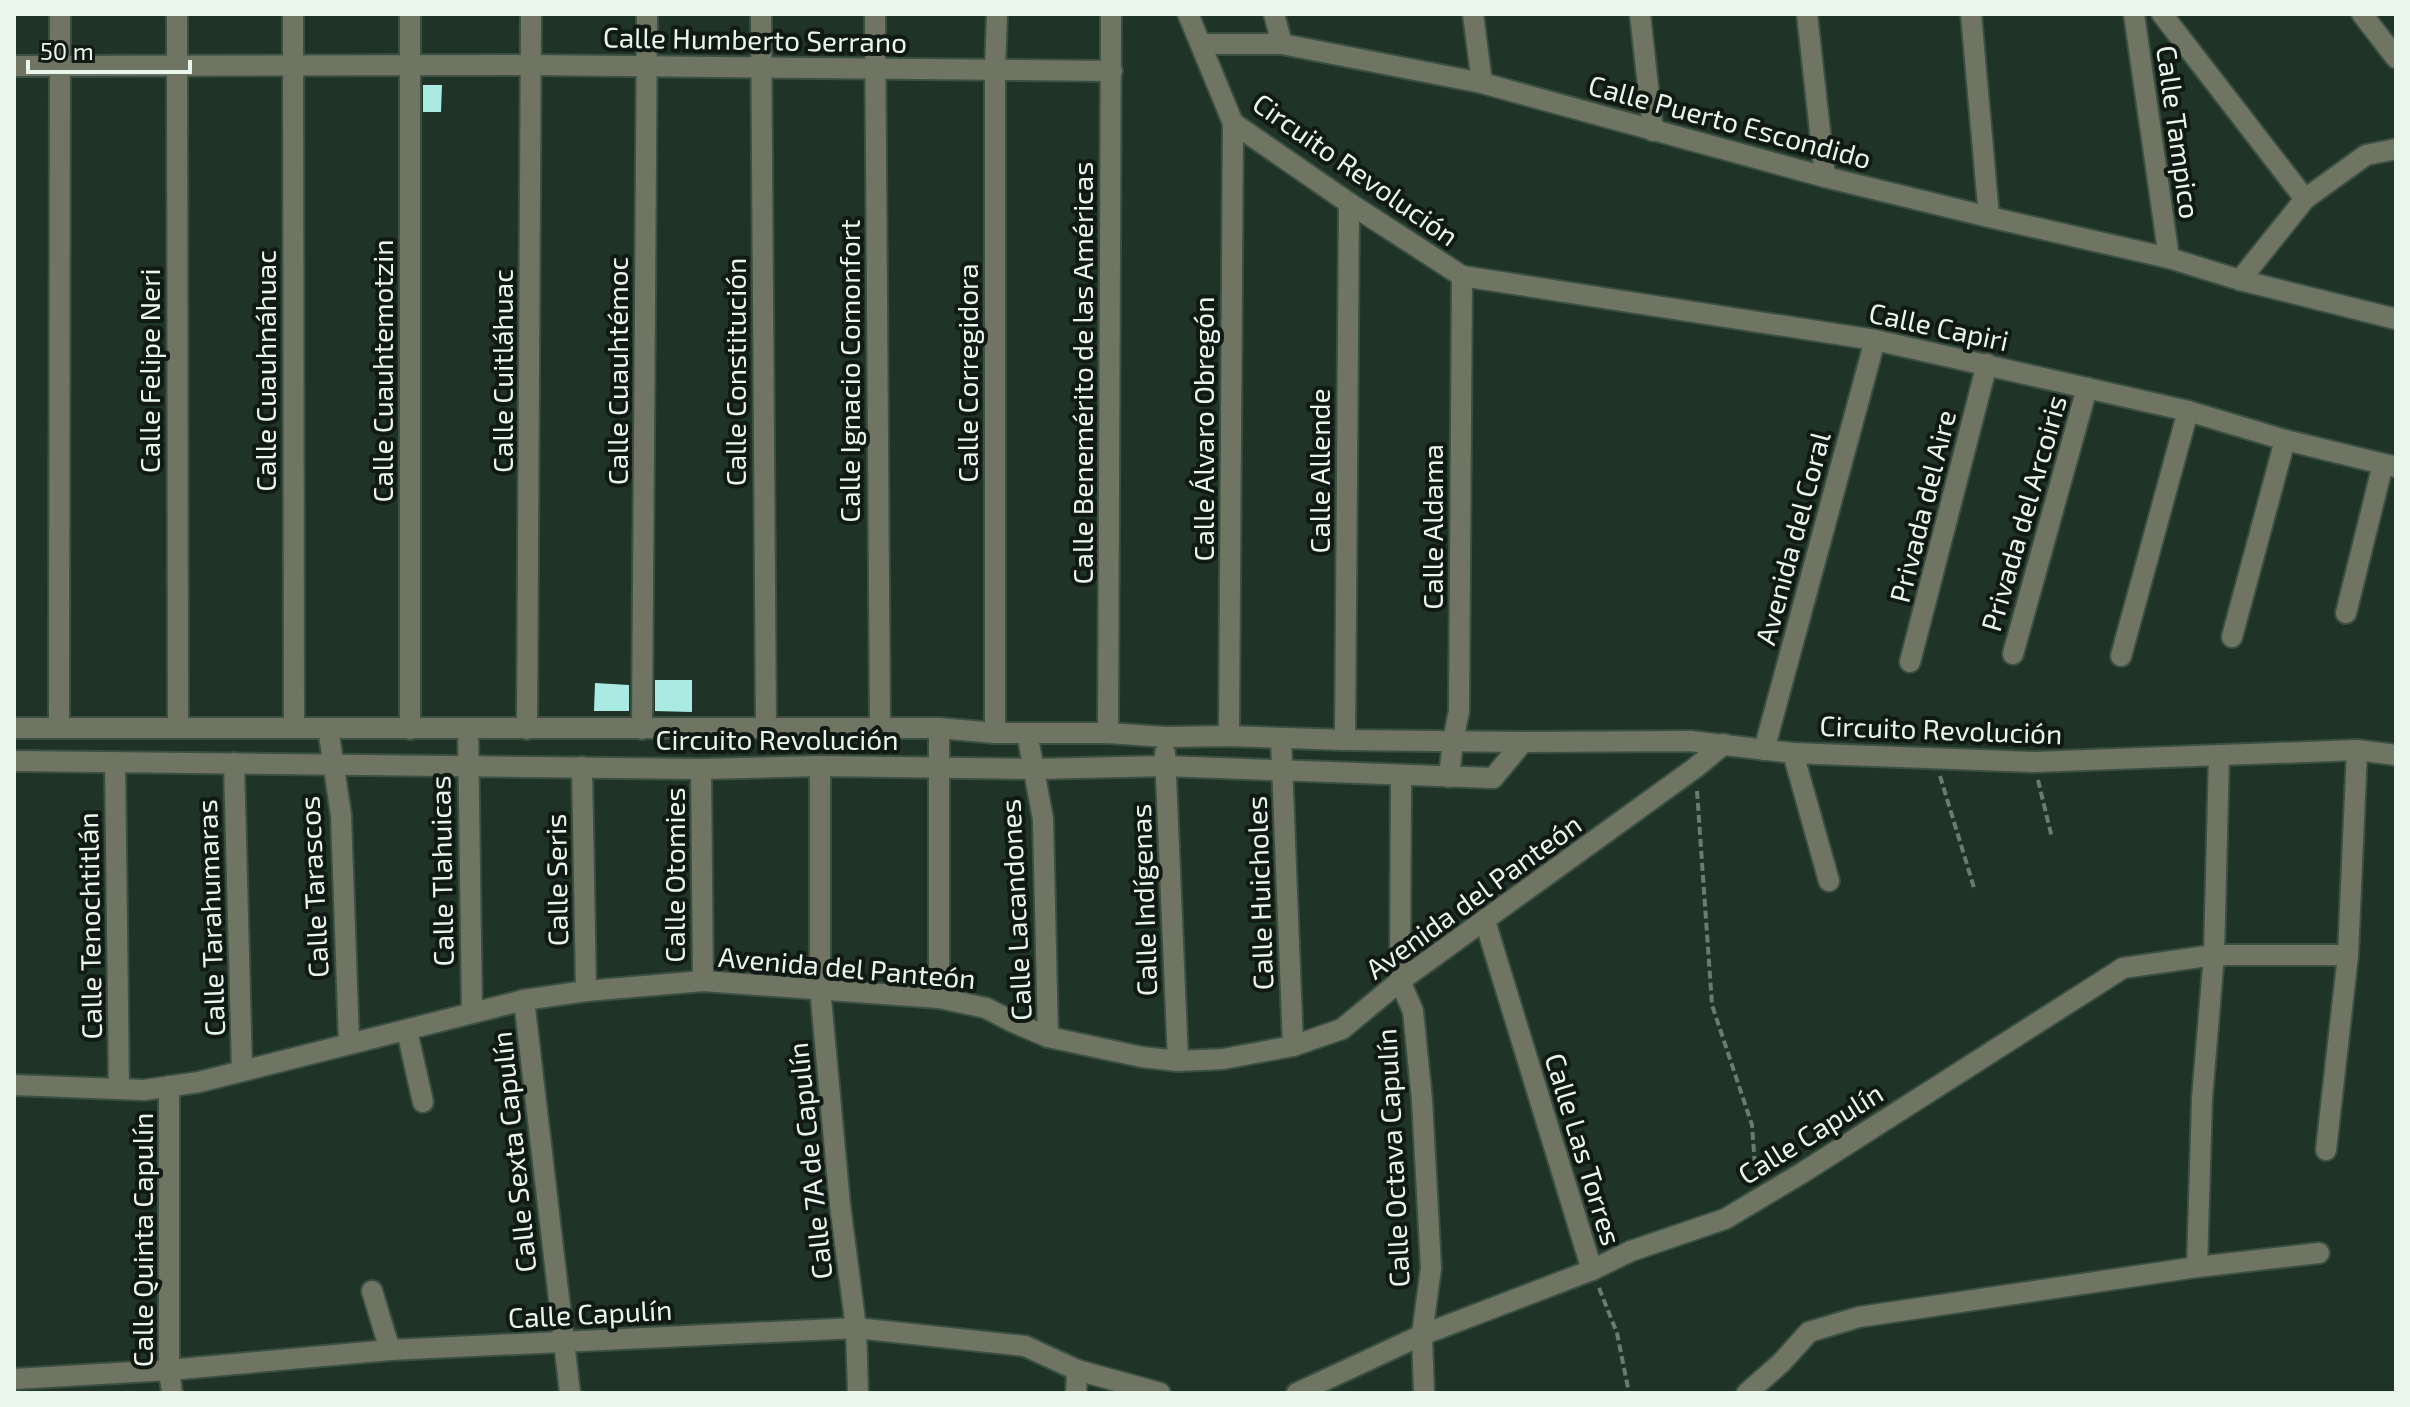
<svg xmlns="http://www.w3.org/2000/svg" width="2410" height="1407" viewBox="0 0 2410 1407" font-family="'Exo 2',sans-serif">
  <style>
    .building { fill: #a9ebe3 }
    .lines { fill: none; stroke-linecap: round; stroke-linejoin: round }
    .street-casing { stroke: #3b4f42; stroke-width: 24 }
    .path { stroke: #6a7c6f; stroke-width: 4; stroke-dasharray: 8 4; stroke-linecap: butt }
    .street { stroke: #6f7562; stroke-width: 20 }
    .labels { text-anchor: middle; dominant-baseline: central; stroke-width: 8; stroke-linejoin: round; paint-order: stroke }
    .street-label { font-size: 28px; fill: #e9f6ec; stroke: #101913 }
  </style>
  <rect width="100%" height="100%" fill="#1f3426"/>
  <!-- building -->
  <g class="building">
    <path d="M 423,85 L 442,85 L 441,112 L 423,112 Z"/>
    <path d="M 655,680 L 692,680 L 692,712 L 655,711 Z"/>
    <path d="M 595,683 L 629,685 L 629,711 L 594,711 Z"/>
  </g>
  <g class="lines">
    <!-- street casing -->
    <g class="street-casing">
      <g id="street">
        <path d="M 177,14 L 178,728"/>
        <path d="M 293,14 L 294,728"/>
        <path d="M 410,14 L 410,729"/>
        <path d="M 761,14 L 766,729"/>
        <path d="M 875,14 L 880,727"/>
        <path d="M 1188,14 L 1233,123 L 1349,203 L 1462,276 L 1875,340 L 2188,411 L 2285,440 L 2396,467"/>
        <path d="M 1274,14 L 1282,44"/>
        <path d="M 1473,14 L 1482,83"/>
        <path d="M 1640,14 L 1653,131"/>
        <path d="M 1807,14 L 1825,177"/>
        <path d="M 1971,14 L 1989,217"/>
        <path d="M 2134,14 L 2169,258"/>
        <path d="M 2162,14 L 2305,199"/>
        <path d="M 2362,14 L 2396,58"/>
        <path d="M 1201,44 L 1282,44 L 1482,83 L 1825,177 L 1989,217 L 2169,258 L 2240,280 L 2396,319"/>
        <path d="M 14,66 L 531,65 L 1112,71"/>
        <path d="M 2240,280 L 2305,199 L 2366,155 L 2396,149"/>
        <path d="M 2346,613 L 2383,464"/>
        <path d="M 2232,637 L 2285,440"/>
        <path d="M 2013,654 L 2087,388"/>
        <path d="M 2121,656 L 2188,411"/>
        <path d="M 1910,662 L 1987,364"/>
        <path d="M 14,728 L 939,728 L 995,733 L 1108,733 L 1165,737 L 1229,736 L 1345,740 L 1523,742 L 1690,741 L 1793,753 L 2034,762 L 2357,750 L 2396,755"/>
        <path d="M 59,728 L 60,14"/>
        <path d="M 328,728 L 341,815 L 349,1043"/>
        <path d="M 939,728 L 939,998"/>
        <path d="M 468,729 L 472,1013"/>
        <path d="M 527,729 L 531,14"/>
        <path d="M 642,729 L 647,14"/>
        <path d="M 995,733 L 995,70 L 997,14"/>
        <path d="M 1027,733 L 1043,819 L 1048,1037"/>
        <path d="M 1108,733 L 1111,14"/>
        <path d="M 1229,736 L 1233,123"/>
        <path d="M 1281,739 L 1293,1046"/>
        <path d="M 1345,740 L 1349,203"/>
        <path d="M 1764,750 L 1875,340"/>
        <path d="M 1165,753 L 1178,1061"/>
        <path d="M 1793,753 L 1829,881"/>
        <path d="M 14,761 L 701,769 L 820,766 L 1034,769 L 1165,766 L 1493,778 L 1523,742"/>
        <path d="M 115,762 L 119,1089"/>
        <path d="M 234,763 L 242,1071"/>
        <path d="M 820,766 L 820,988 L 840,1205 L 856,1328 L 858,1393"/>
        <path d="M 582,767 L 586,991"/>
        <path d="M 701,769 L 703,981"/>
        <path d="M 1401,775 L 1400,981 L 1413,1011 L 1422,1100 L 1431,1268 L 1422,1335 L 1424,1393"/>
        <path d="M 1449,777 L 1453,741 L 1459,711 L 1462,276"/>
        <path d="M 1485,921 L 1592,1270"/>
        <path d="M 524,1000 L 570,1393"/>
        <path d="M 407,1031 L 423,1102"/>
        <path d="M 14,1085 L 144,1090 L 199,1082 L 524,1000 L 586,991 L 703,981 L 939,998 L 986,1008 L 1013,1022 L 1048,1037 L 1142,1057 L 1178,1061 L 1223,1059 L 1293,1046 L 1342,1029 L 1400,981 L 1695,768 L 1724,744"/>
        <path d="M 169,1086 L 169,1370 L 172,1393"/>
        <path d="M 2326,1150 L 2348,955 L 2357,750"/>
        <path d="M 2197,1267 L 2202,1099 L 2214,955 L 2219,755"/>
        <path d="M 372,1291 L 390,1350"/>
        <path d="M 14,1379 L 169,1370 L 390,1350 L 856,1328 L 1025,1346 L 1077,1370 L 1160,1393"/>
        <path d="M 1076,1393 L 1077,1370"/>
        <path d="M 1297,1393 L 1422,1335 L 1592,1270 L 1631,1251 L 1725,1219 L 1802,1173 L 2123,968 L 2214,955 L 2348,955"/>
        <path d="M 1747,1393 L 1781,1363 L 1809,1332 L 1859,1317 L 2197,1267 L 2319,1253"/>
      </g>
    </g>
    <!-- path -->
    <g class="path">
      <path d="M 1940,776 L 1975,891"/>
      <path d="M 2038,780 L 2052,838"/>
      <path d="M 1697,791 L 1712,1005 L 1752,1125 L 1756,1179"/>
      <path d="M 1599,1288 L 1617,1333 L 1629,1393"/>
    </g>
    <!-- street -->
    <use href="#street" class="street"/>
  </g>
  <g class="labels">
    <!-- street labels -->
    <g class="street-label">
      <text transform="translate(755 39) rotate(1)">Calle Humberto Serrano</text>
      <text transform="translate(1730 121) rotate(15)">Calle Puerto Escondido</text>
      <text transform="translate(2179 132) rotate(82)">Calle Tampico</text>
      <text transform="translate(1356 169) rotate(35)">Circuito Revolución</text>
      <text transform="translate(1939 326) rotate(12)">Calle Capiri</text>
      <text transform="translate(149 371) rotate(-90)">Calle Felipe Neri</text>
      <text transform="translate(265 371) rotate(-90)">Calle Cuauhnáhuac</text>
      <text transform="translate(382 371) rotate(-90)">Calle Cuauhtemotzin</text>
      <text transform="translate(502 371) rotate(-90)">Calle Cuitláhuac</text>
      <text transform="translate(617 371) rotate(-90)">Calle Cuauhtémoc</text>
      <text transform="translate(849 371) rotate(-90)">Calle Ignacio Comonfort</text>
      <text transform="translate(735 372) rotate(-90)">Calle Constitución</text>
      <text transform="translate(967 373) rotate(-90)">Calle Corregidora</text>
      <text transform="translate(1082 373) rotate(-90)">Calle Benemérito de las Américas</text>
      <text transform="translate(1203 429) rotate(-90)">Calle Álvaro Obregón</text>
      <text transform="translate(1319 471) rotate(-90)">Calle Allende</text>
      <text transform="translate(1922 506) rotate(-76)">Privada del Aire</text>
      <text transform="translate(2023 513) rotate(-74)">Privada del Arcoiris</text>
      <text transform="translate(1432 527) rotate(-90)">Calle Aldama</text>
      <text transform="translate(1792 538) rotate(-75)">Avenida del Coral</text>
      <text transform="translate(1941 729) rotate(2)">Circuito Revolución</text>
      <text x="777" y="739">Circuito Revolución</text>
      <text transform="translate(441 871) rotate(-91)">Calle Tlahuicas</text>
      <text transform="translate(674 875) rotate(-90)">Calle Otomies</text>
      <text transform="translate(556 880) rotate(-91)">Calle Seris</text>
      <text transform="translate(313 887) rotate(-93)">Calle Tarascos</text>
      <text transform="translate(1259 893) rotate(-92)">Calle Huicholes</text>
      <text transform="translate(1473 896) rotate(-36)">Avenida del Panteón</text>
      <text transform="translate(1143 900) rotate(-92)">Calle Indígenas</text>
      <text transform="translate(1015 910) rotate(-93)">Calle Lacandones</text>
      <text transform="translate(210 918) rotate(-92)">Calle Tarahumaras</text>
      <text transform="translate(89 926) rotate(-91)">Calle Tenochtitlán</text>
      <text transform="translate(847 967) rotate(5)">Avenida del Panteón</text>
      <text transform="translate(1810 1133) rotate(-32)">Calle Capulín</text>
      <text transform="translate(1584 1149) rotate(73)">Calle Las Torres</text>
      <text transform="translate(513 1152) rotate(-96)">Calle Sexta Capulín</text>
      <text transform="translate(1392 1158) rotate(-93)">Calle Octava Capulín</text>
      <text transform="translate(809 1161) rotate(-96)">Calle 7A de Capulín</text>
      <text transform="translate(142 1240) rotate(-90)">Calle Quinta Capulín</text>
      <text transform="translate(590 1313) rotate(-3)">Calle Capulín</text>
    </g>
  </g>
  <!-- border -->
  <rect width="2410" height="1407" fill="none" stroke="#e9f6ec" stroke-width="32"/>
  <!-- scale -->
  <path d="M28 60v12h162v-12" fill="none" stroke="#e9f6ec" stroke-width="4"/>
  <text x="40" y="60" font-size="24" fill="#e9f6ec" stroke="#101913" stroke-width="6" paint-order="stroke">50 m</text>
</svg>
